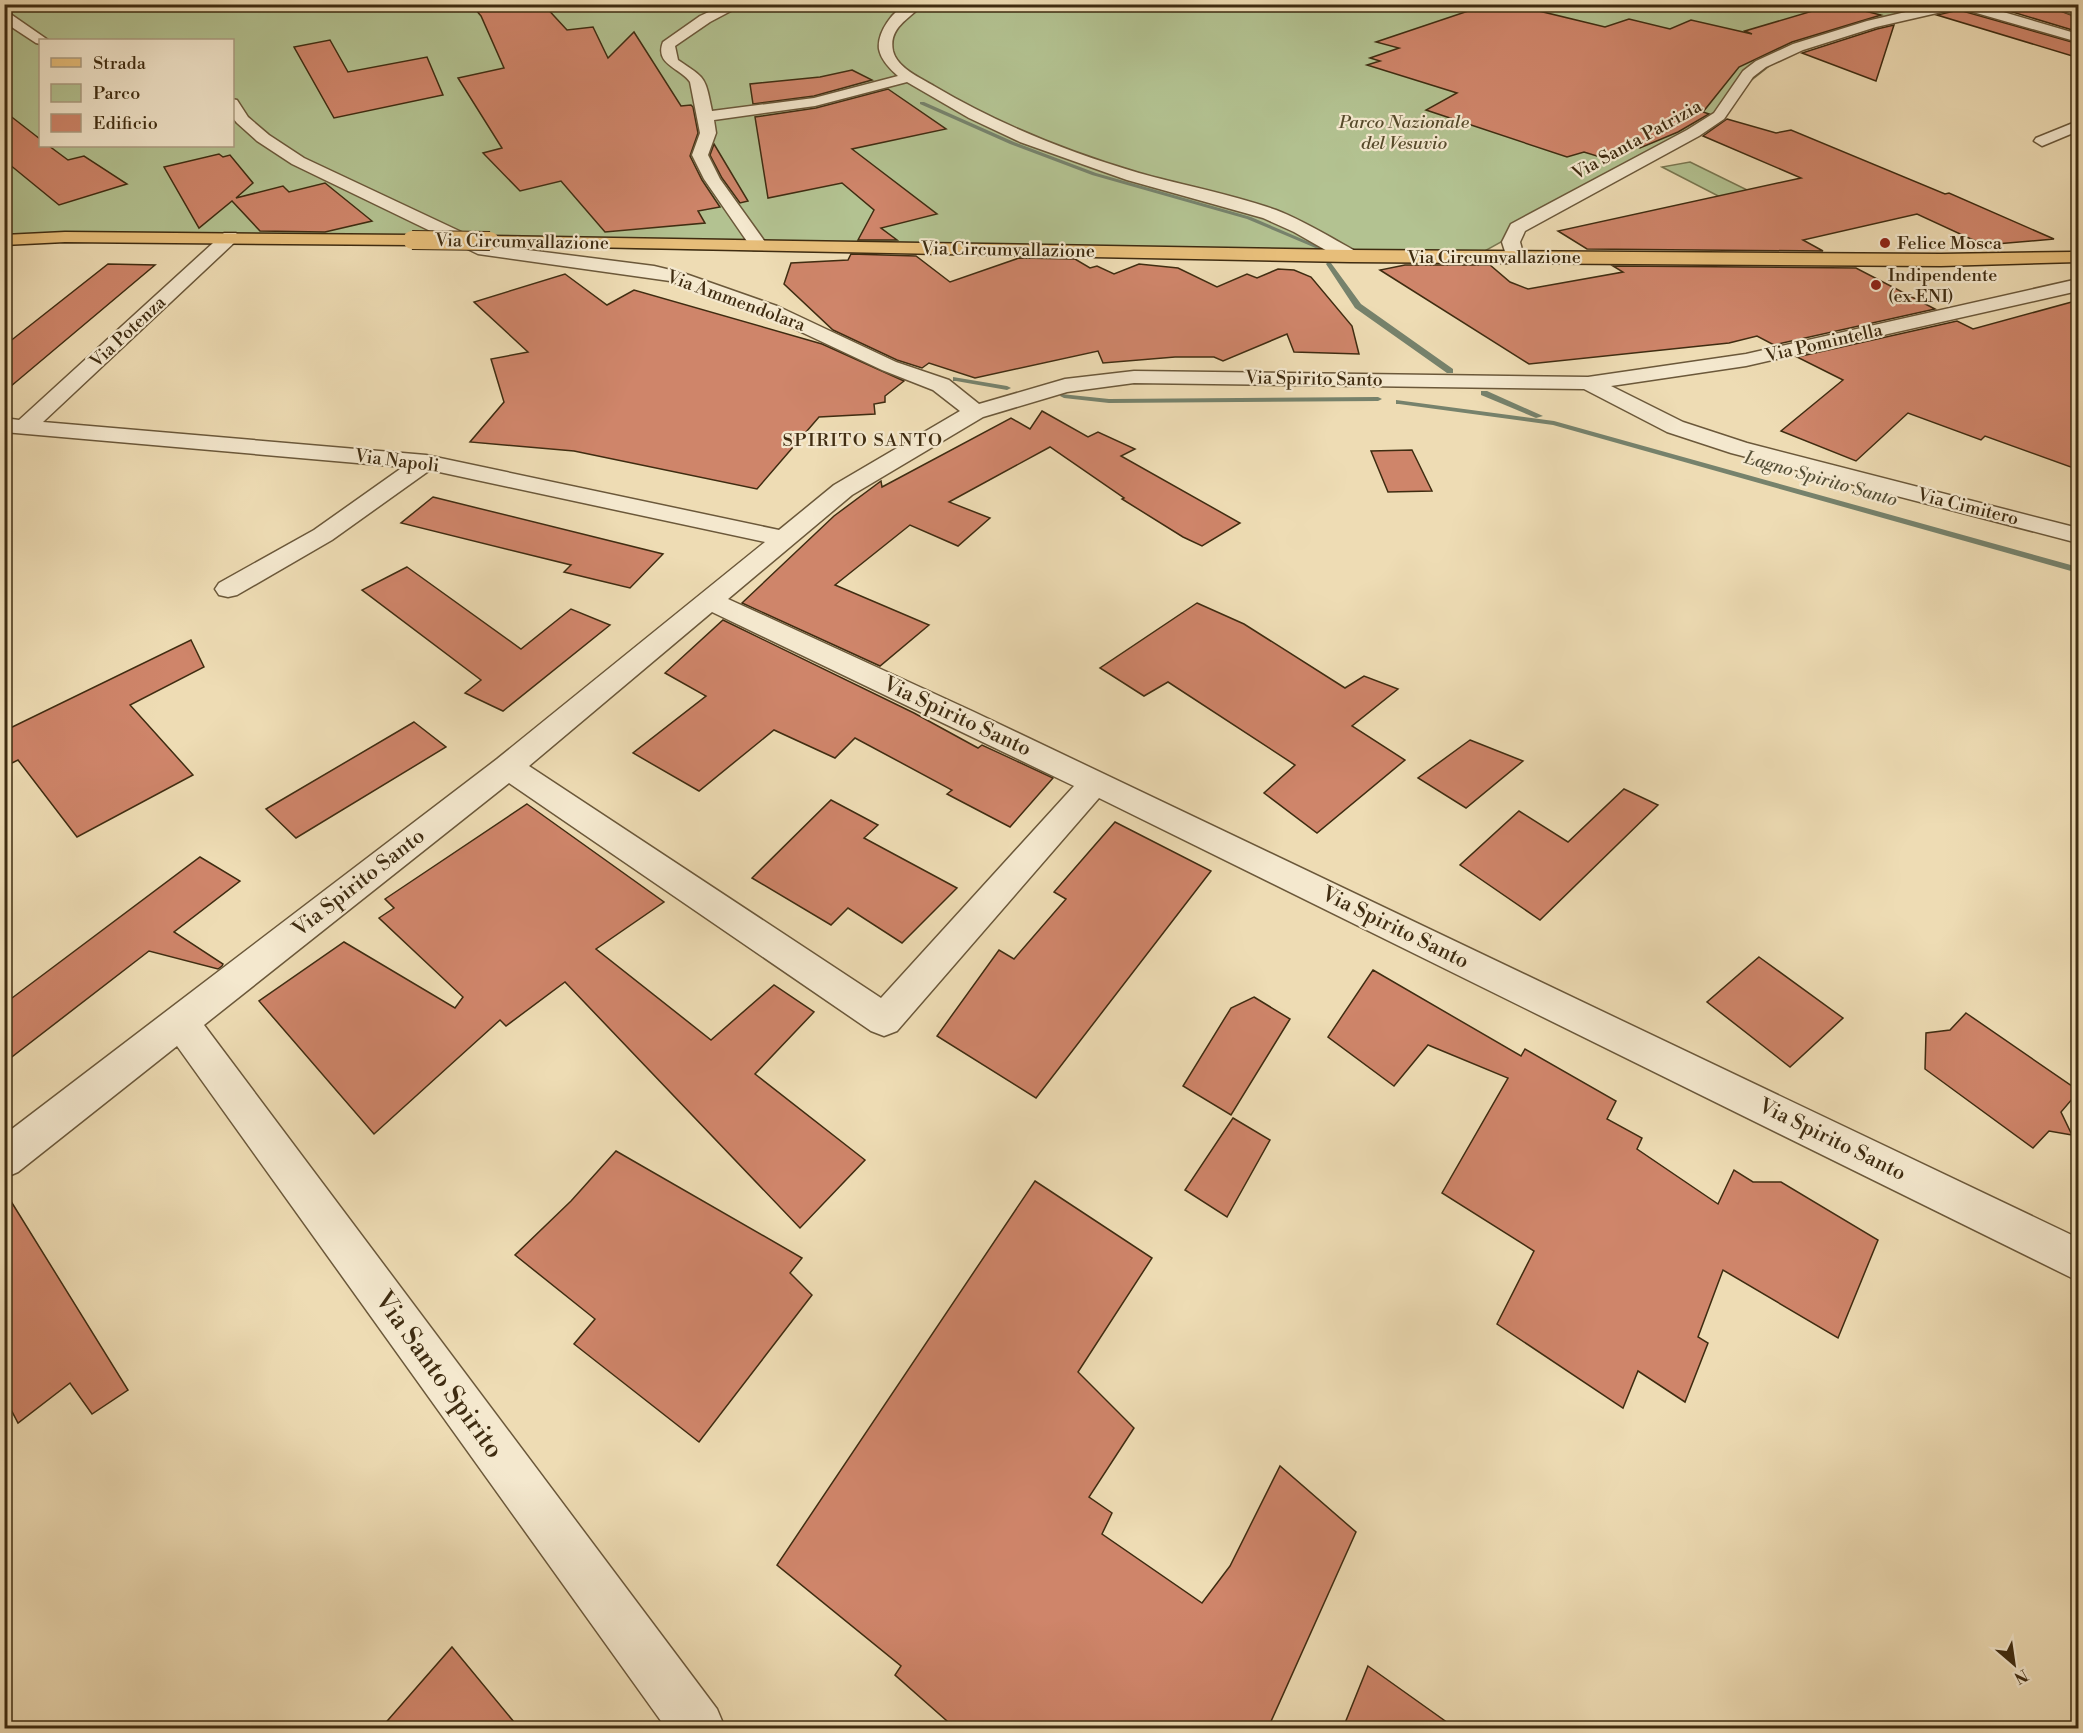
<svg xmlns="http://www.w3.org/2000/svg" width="2083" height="1733" viewBox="0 0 2083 1733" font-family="'Libre Bodoni',serif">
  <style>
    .green { fill: #b3c291; stroke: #797751; stroke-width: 1.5; fill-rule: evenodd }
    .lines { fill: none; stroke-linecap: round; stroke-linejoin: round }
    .stream { fill: #76826c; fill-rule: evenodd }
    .building { fill: #cf856a; stroke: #3f2c11; stroke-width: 1.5 }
    .minor-casing { stroke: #6b583a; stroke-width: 3 }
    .major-casing { stroke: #3f2c11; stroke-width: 3 }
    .minor { fill: #f4e8ce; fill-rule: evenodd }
    .major { fill: #e7be7a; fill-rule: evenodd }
    .major-bridge-casing { stroke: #3f2c11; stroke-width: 20; stroke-linecap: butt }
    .major-bridge { stroke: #e7be7a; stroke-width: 18 }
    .poi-dot { fill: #8f2418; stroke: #f4e8ce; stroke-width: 2 }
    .labels { text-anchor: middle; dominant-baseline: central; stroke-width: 4.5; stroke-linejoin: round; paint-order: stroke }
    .far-park-label { font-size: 18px; font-style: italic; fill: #564a2b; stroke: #f4e8ce }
    .far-street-label { font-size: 18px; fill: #3f2c11; stroke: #f4e8ce }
    .far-poi-label { font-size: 18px; fill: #3f2c11; stroke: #f4e8ce; text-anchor: start }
    .far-neighbourhood-label { font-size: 18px; letter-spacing: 1.5px; fill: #3f2c11; stroke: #f4e8ce }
    .far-water-label { font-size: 18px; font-style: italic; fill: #565037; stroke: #f4e8ce }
    .street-label { font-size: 21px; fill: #3f2c11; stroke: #f4e8ce }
    .near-street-label { font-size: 26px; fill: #3f2c11; stroke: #f4e8ce }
  </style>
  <rect width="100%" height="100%" fill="#eedcb4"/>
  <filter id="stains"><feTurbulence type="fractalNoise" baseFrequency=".00333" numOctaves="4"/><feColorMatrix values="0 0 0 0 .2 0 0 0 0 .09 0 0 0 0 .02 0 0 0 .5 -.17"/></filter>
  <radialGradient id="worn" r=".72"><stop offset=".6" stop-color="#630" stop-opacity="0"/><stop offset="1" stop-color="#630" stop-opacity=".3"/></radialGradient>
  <!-- green -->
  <g class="green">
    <path d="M 5,5 L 1960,5 L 1843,34 L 1782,56 L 1739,90 L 1721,124 L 1620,176 L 1463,263 L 203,241 L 5,242 ZM 40,40 L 232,40 L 232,146 L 40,146 Z"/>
    <path d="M 1690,162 L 1786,209 L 1757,216 L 1662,167 Z"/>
  </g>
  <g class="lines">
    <!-- stream -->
    <g class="stream">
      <path d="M 920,102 L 924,102 L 1014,142 L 1096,173 L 1251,217 L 1323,248 L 1318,249 L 1247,219 L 1092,175 L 1010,144 L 920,104 Z"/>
      <path d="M 1327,263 L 1331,263 L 1361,304 L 1453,369 L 1453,373 L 1447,373 L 1355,308 L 1326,264 Z"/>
      <path d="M 953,377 L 1007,386 L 1011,388 L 1007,390 L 956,381 L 953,381 Z"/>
      <path d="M 1481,391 L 1487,391 L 1543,416 L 1536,418 L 1481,395 Z"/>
      <path d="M 1061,394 L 1109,399 L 1378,397 L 1382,399 L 1378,401 L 1109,403 L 1064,398 L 1060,396 Z"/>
      <path d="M 1396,400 L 1554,421 L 2078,567 L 2078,573 L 1553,425 L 1399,404 L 1396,404 Z"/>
    </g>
  </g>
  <!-- building -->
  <g class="building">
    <path d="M 505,4 L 543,4 L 567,30 L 593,27 L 608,58 L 634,32 L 681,106 L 691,105 L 693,107 L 698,133 L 690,156 L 702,180 L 720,207 L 698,211 L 705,223 L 605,232 L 561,181 L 520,191 L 483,153 L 502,148 L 458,78 L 504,68 L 481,16 L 475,9 Z"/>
    <path d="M 1489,4 L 1510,4 L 1605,27 L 1629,19 L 1670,29 L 1691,20 L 1752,34 L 1745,31 L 1836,4 L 1881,15 L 1792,42 L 1739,67 L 1703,112 L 1709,114 L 1678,132 L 1640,148 L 1632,145 L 1600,157 L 1584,152 L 1567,157 L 1426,110 L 1457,93 L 1367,65 L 1380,61 L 1370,58 L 1399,48 L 1376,42 Z"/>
    <path d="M 1986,4 L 2042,4 L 2079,18 L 2079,32 Z"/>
    <path d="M 1959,10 L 2079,44 L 2079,58 L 1937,15 Z"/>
    <path d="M 1894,25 L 1876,81 L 1802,53 L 1877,29 Z"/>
    <path d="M 330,40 L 348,72 L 427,57 L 443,95 L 334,118 L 294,47 Z"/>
    <path d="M 852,70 L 872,80 L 814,96 L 753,104 L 750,84 L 820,77 Z"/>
    <path d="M 888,89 L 946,129 L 852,149 L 937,214 L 881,228 L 897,240 L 858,240 L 874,210 L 842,183 L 768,198 L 755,117 L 816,108 Z"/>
    <path d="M 4,111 L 40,139 L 40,146 L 49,146 L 68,160 L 84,156 L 127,184 L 59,205 L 4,160 Z"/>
    <path d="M 1727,119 L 1776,133 L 1791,130 L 1945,194 L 1949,193 L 2054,239 L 1984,245 L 1917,214 L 1803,240 L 1823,251 L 1587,249 L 1558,231 L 1801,178 L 1703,136 Z"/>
    <path d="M 714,144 L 748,201 L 740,203 L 722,178 L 710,155 Z"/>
    <path d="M 219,154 L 223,157 L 230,155 L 253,183 L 236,198 L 283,186 L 289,192 L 325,183 L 372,221 L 325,232 L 260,231 L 232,201 L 199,228 L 164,167 Z"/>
    <path d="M 851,254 L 916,256 L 950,282 L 1019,258 L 1075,259 L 1090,268 L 1097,266 L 1114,274 L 1139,264 L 1178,268 L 1217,287 L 1247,274 L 1257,278 L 1278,269 L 1294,270 L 1311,277 L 1352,326 L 1359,354 L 1294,352 L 1287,334 L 1223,361 L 1214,357 L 1175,357 L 1103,363 L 1098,351 L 975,378 L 929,363 L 922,368 L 897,360 L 833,330 L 784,284 L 791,263 L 848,260 Z"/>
    <path d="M 108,264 L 155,265 L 4,392 L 4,346 Z"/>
    <path d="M 1405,265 L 1490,265 L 1510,282 L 1528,289 L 1623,272 L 1613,266 L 1856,268 L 1935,309 L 1774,345 L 1757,336 L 1729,343 L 1529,364 L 1380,270 Z"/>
    <path d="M 565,274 L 607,305 L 634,290 L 822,344 L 904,381 L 885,396 L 885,402 L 874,404 L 875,414 L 819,417 L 757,489 L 574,451 L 470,442 L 504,402 L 491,359 L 528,352 L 474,302 Z"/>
    <path d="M 2079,300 L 2079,470 L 1985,436 L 1981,440 L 1908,413 L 1856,461 L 1781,431 L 1843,380 L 1797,357 L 1957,321 L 1973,329 Z"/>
    <path d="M 1042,411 L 1088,437 L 1098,432 L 1135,449 L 1121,456 L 1240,523 L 1202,546 L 1183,537 L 1122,499 L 1124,498 L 1050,447 L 949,502 L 990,518 L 958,546 L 910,525 L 835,585 L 929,625 L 880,666 L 742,603 L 834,516 L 881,481 L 882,487 L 1011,418 L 1030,429 Z"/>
    <path d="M 1412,450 L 1432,491 L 1388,492 L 1371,451 Z"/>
    <path d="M 433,497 L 663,554 L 630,588 L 564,572 L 571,565 L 401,523 Z"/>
    <path d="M 407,567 L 521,649 L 571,609 L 610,625 L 503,711 L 465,693 L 481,680 L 362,590 Z"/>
    <path d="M 1197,603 L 1244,624 L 1345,688 L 1364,676 L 1398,689 L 1352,726 L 1405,760 L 1317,833 L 1264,793 L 1295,765 L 1168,682 L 1144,696 L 1100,668 Z"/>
    <path d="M 723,620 L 914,713 L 978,748 L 982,745 L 1053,778 L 1010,827 L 947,794 L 952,790 L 855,738 L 835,758 L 774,730 L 699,791 L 633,753 L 706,696 L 665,673 Z"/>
    <path d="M 191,640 L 204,667 L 130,705 L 193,775 L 77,837 L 18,760 L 4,767 L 4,731 Z"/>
    <path d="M 414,722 L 446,747 L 296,838 L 266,809 Z"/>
    <path d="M 1470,740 L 1523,761 L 1466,808 L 1418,778 Z"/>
    <path d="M 1624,789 L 1658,805 L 1540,920 L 1460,865 L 1519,811 L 1568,842 Z"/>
    <path d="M 831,800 L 878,825 L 864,838 L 957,888 L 902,943 L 848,908 L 831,925 L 752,878 Z"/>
    <path d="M 527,804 L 664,902 L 596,949 L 711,1040 L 774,985 L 814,1012 L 755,1074 L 865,1160 L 800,1228 L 565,982 L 506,1026 L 500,1020 L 374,1134 L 259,1001 L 344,942 L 455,1008 L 463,997 L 379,918 L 394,908 L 385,899 Z"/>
    <path d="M 1115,822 L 1211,871 L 1036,1098 L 937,1036 L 999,950 L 1014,959 L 1066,899 L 1054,892 Z"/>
    <path d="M 200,857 L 240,881 L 174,932 L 223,964 L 222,966 L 218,969 L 149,951 L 4,1063 L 4,1004 Z"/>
    <path d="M 1759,957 L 1843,1018 L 1790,1067 L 1707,1002 Z"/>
    <path d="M 1373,970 L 1521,1056 L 1525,1049 L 1616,1101 L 1607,1119 L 1642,1138 L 1637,1149 L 1718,1204 L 1734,1170 L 1753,1182 L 1781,1182 L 1878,1240 L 1838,1338 L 1723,1270 L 1698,1337 L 1708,1343 L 1685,1402 L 1638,1371 L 1623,1408 L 1497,1324 L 1534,1251 L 1442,1193 L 1508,1078 L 1428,1045 L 1394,1086 L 1328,1037 Z"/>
    <path d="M 1254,997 L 1290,1019 L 1231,1115 L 1183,1086 L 1231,1008 Z"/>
    <path d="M 1966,1013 L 2079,1091 L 2061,1112 L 2072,1135 L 2049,1131 L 2033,1148 L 1925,1069 L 1926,1033 L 1950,1030 Z"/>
    <path d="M 1233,1118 L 1270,1140 L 1227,1217 L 1185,1190 Z"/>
    <path d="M 616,1151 L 802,1258 L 790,1273 L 812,1295 L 699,1442 L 574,1344 L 595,1319 L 515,1255 L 571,1201 Z"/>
    <path d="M 1035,1181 L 1152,1258 L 1078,1372 L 1134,1428 L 1089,1497 L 1112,1513 L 1102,1534 L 1202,1603 L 1230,1566 L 1280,1466 L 1356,1532 L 1268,1728 L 955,1728 L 895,1675 L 901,1666 L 777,1565 Z"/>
    <path d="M 4,1190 L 128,1390 L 92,1414 L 70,1383 L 18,1423 L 4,1396 Z"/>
    <path d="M 452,1647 L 519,1728 L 381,1728 Z"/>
    <path d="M 1368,1666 L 1455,1728 L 1343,1728 Z"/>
  </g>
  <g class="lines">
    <!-- minor casing -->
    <g class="minor-casing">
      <g id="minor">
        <path d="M 726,4 L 744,4 L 710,22 L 675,46 L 678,60 C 706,79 705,76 712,111 L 814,98 L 898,76 C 890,69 881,60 879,49 C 877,33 893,9 909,4 C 913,3 919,4 923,4 C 910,19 888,27 893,51 C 897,68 921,78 934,86 C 998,124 1068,152 1139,173 C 1185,186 1231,194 1276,210 C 1304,221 1330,237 1357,252 L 1359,256 L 1357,260 L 1343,260 L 1294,232 L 1263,218 L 1127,180 L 1020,142 L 969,118 L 907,82 L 815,106 L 714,120 L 716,133 L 708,155 L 720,179 L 768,246 L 765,250 L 753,250 L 704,179 L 692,155 L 700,133 L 690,82 C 681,68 654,65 663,42 L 700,16 Z"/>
        <path d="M 1940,4 L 1976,4 L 2078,34 L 2078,42 L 1959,8 L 1876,27 L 1803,50 L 1766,67 L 1753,77 L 1724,119 L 1699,136 L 1525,231 L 1520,242 L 1524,257 L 1522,261 L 1508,261 L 1502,242 L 1511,224 L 1687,130 L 1714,113 L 1743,71 L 1756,61 L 1793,44 L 1867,21 Z"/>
        <path d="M 2044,4 L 2066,4 L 2078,8 L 2078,16 Z"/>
        <path d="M 4,12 L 9,13 L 48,40 L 40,40 L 40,44 L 36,43 L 4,22 Z"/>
        <path d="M 232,99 L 237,100 L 248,117 L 269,135 L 304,158 L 489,245 L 654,266 L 683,273 L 777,306 L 896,362 L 949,380 L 979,404 L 1065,379 L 1134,371 L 1588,377 L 1746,354 L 2078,279 L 2078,291 L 1746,366 L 1611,386 L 1683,422 L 1747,443 L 2078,528 L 2078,543 L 1731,453 L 1667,432 L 1584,389 L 1134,383 L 1067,392 L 983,417 L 852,495 L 728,599 L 972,711 L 2078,1238 L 2078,1281 L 1099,798 L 897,1031 L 884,1036 L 871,1031 L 509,783 L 204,1025 L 717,1709 L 725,1728 L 666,1728 L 177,1046 L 18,1172 L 4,1178 L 4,1135 L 497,759 L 765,542 L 430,470 L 332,540 L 237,595 L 228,597 L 219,595 L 215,589 L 219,583 L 314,530 L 403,467 L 4,432 L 4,418 L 19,420 L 224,233 L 236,233 L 239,237 L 236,241 L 43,422 L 426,455 L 779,530 L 834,485 L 960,411 L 933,390 L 882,370 L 763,314 L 670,281 L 478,254 L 292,164 L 257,141 L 237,123 L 232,117 ZM 712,612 L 1074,786 L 881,998 L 529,766 Z"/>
        <path d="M 2078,121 L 2078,131 L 2042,146 L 2034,141 L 2036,138 Z"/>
      </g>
    </g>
    <!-- major casing -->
    <g class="major-casing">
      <g id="major">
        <path d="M 65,232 L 412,235 L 418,236 L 421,240 L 418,244 L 412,245 L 65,242 L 4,245 L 4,235 Z"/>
        <path d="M 490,236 L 1350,250 L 1941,254 L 2072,252 L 2078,254 L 2078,262 L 1941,266 L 1350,262 L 484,245 L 481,241 L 484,237 Z"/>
      </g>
    </g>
    <!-- minor -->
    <use href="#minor" class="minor"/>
    <!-- major -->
    <use href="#major" class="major"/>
    <!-- major-bridge casing -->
    <g class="major-bridge-casing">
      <path id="major-bridge" d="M 412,240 L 490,241"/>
    </g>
    <!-- major-bridge -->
    <use href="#major-bridge" class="major-bridge"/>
  </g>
  <!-- markers -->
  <g class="poi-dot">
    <circle cx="1885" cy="243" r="6"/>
    <circle cx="1876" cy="285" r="6"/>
  </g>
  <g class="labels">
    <!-- far-park labels -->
    <g class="far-park-label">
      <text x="1404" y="122">Parco Nazionale<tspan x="1404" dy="21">del Vesuvio</tspan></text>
    </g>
    <!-- far-street labels -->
    <g class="far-street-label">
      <text transform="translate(1637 140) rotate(-29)">Via Santa Patrizia</text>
      <text transform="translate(522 242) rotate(1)">Via Circumvallazione</text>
      <text transform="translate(1008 250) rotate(1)">Via Circumvallazione</text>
      <text x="1494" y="257">Via Circumvallazione</text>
      <text transform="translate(736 301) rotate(20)">Via Ammendolara</text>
      <text transform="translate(128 332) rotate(-43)">Via Potenza</text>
      <text transform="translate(1824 343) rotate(-13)">Via Pomintella</text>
      <text transform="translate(1314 379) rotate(1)">Via Spirito Santo</text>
      <text transform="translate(397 461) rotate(7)">Via Napoli</text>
      <text transform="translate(1968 507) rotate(14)">Via Cimitero</text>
    </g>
    <!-- far-poi labels -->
    <g class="far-poi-label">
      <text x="1897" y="243">Felice Mosca</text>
      <text x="1888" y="275">Indipendente<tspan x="1888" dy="21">(ex ENI)</tspan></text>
    </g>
    <!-- far-neighbourhood labels -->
    <g class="far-neighbourhood-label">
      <text x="863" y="440">SPIRITO SANTO</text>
    </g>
    <!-- far-water labels -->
    <g class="far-water-label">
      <text transform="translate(1821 479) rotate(16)">Lagno Spirito Santo</text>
    </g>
    <!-- street labels -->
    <g class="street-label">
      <text transform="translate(957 717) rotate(25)">Via Spirito Santo</text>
      <text transform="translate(359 883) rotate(-38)">Via Spirito Santo</text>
      <text transform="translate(1395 928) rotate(26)">Via Spirito Santo</text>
      <text transform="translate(1832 1140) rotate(26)">Via Spirito Santo</text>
    </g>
    <!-- near-street labels -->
    <g class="near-street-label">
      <text transform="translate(439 1375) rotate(54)">Via Santo Spirito</text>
    </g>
  </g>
  <!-- margin -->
  <rect width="2083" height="1733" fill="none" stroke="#eedcb4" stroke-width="24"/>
  <rect x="6" y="6" width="2071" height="1721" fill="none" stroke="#3f2c11" stroke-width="3"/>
  <rect x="12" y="12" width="2059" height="1709" fill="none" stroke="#3f2c11" stroke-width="1.5"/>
  <!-- legend -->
  <rect x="39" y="39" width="195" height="108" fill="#f4e8ce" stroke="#ac9d82" stroke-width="1.5"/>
  <rect x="51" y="58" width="30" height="9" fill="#e7be7a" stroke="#ac9d82" stroke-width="1.5"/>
  <text x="93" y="69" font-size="18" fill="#3f2c11">Strada</text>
  <rect x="51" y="84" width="30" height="18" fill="#b3c291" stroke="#ac9d82" stroke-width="1.5"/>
  <text x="93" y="99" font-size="18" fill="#3f2c11">Parco</text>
  <rect x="51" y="114" width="30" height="18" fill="#cf856a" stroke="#ac9d82" stroke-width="1.5"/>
  <text x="93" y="129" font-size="18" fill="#3f2c11">Edificio</text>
  <!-- north arrow -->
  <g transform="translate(2014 1664) rotate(151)" stroke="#f4e8ce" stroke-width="4.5" paint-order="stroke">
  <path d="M0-4.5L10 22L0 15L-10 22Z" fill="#3f2c11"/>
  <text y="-9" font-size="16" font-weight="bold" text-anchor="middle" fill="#3f2c11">N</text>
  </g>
  <rect width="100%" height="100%" filter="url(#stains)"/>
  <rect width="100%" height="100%" fill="url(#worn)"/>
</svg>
